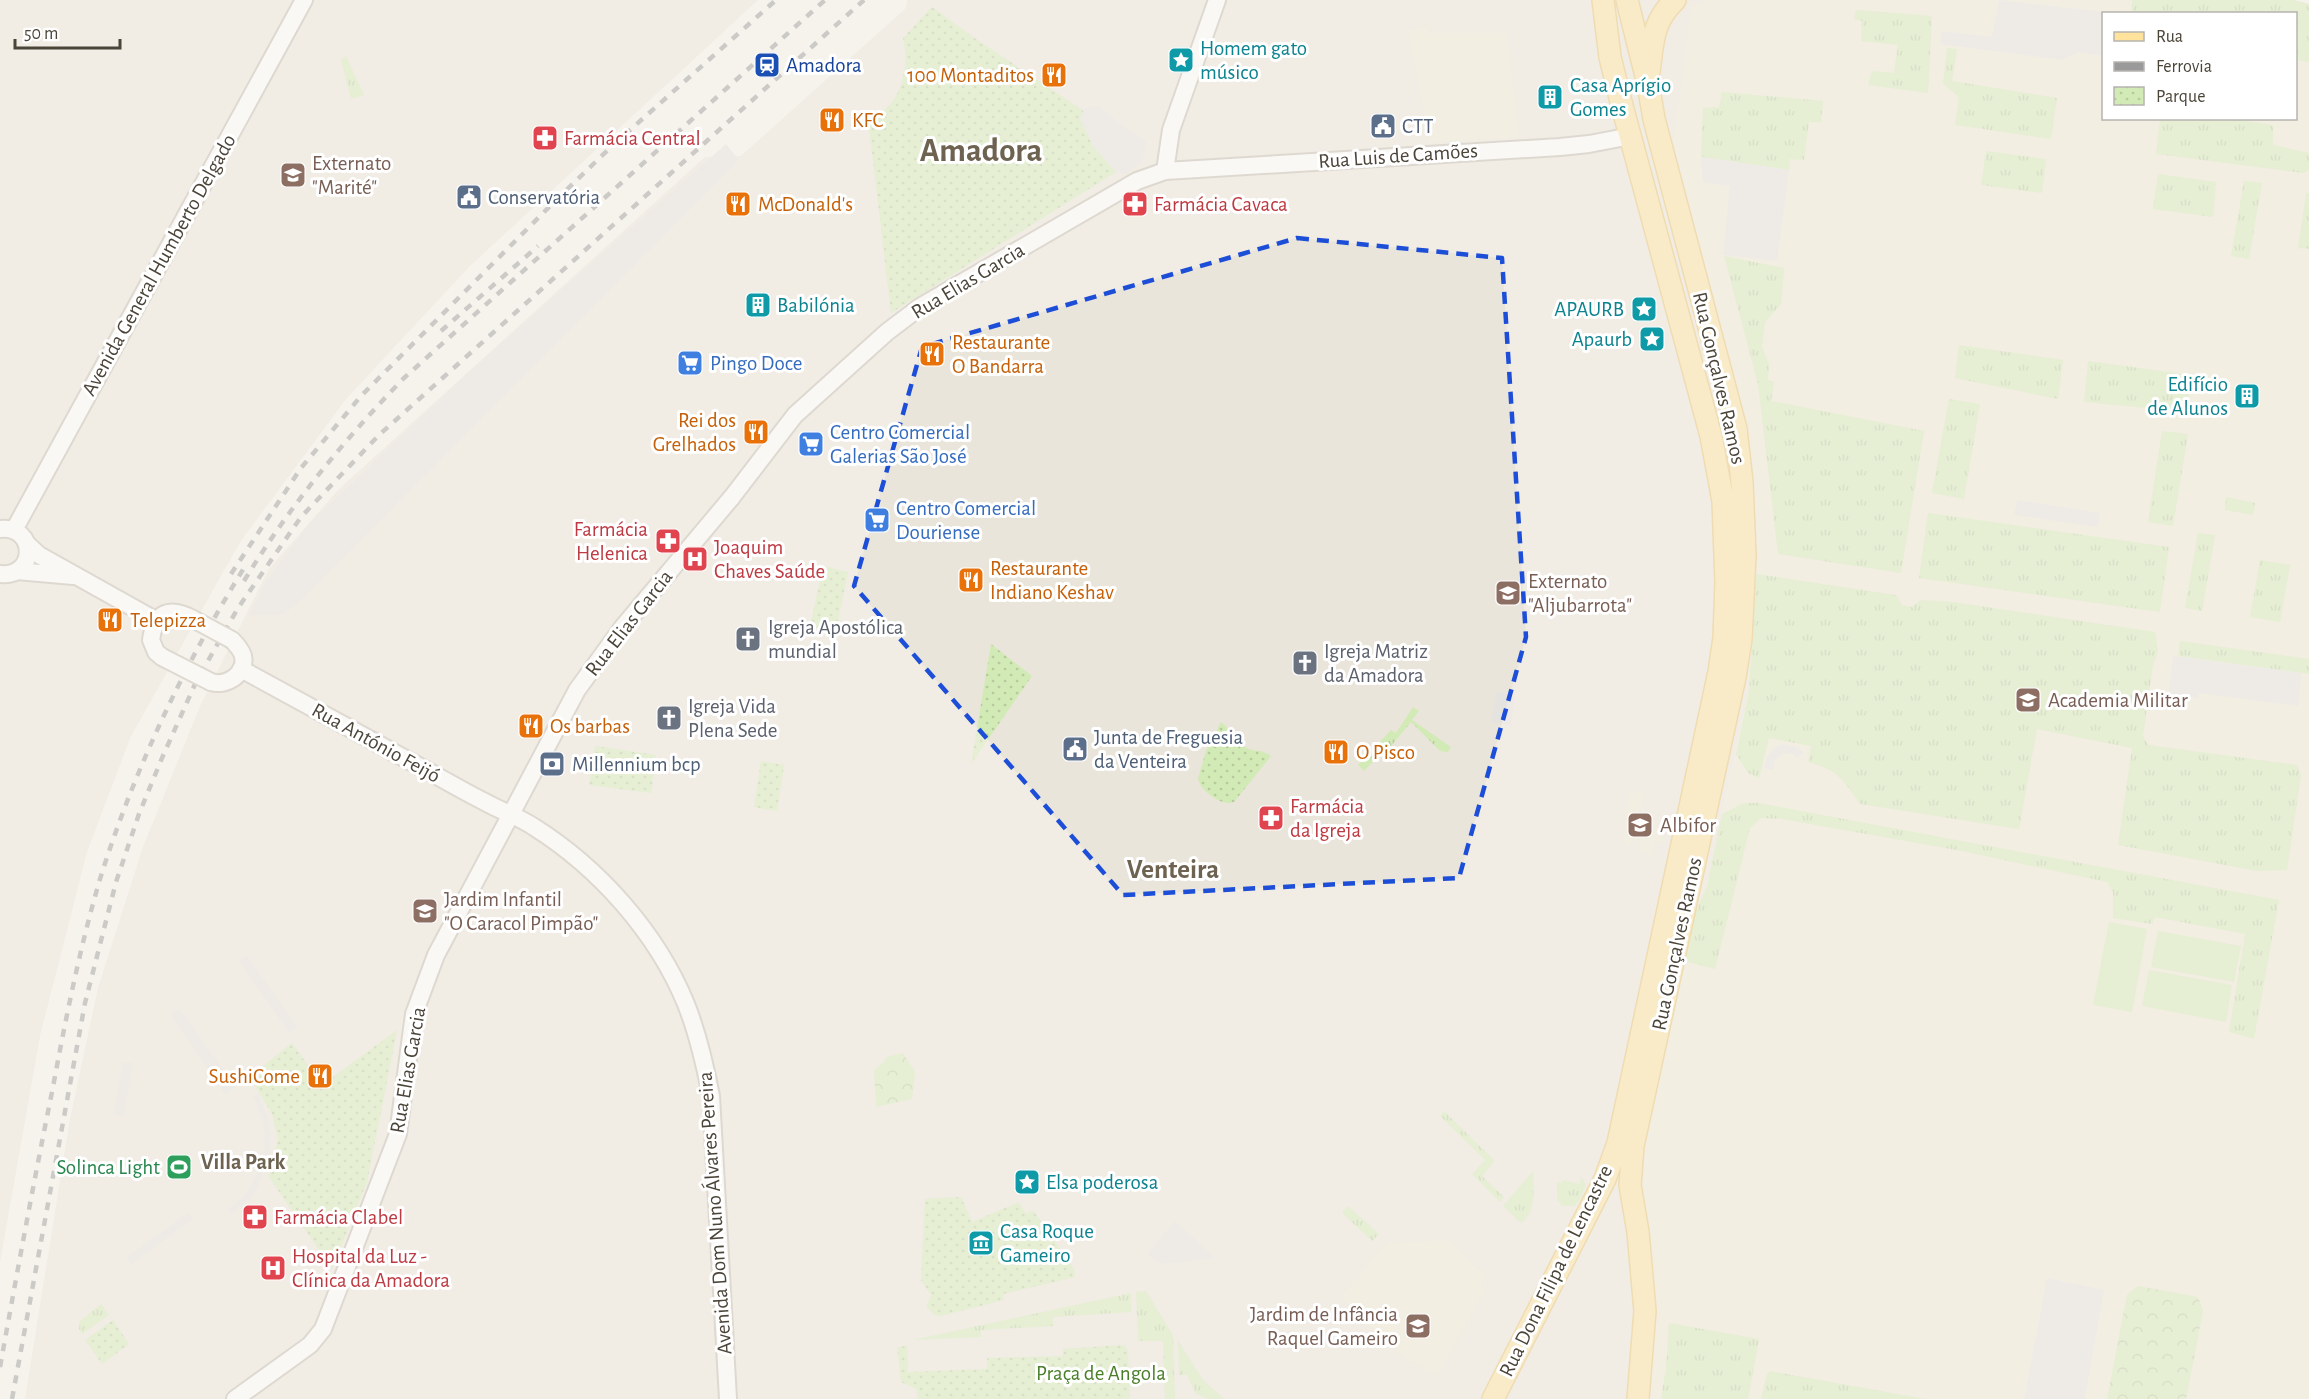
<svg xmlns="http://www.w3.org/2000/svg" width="2309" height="1399" viewBox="0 0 2309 1399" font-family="'Alegreya Sans',sans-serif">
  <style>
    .residential { fill: #eae5da }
    .education { fill: #efe8d6; fill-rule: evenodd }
    .grass { fill: url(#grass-tufts) }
    .forest { fill: url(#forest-crowns) }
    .park { fill: url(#park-dots) }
    .pitch { fill: #d2eab5 }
    .parking { fill: #e5e3e0 }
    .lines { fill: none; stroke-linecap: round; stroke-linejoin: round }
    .minor-casing { stroke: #c2bbae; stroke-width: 20 }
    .major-casing { stroke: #e6c16a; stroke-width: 24 }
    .minor { stroke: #fff; stroke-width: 16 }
    .major { stroke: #ffe39c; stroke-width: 21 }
    .rail { stroke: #9a9a9a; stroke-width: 4.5; stroke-dasharray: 8 8; stroke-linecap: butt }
    .minor-bridge-casing { stroke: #c2bbae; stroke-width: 20; stroke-linecap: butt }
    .minor-bridge { stroke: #fff; stroke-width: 16 }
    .marked { fill: none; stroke: #1d4ed8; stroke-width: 4.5; stroke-dasharray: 12 8; stroke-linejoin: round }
    .labels { text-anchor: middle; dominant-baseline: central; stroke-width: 6; stroke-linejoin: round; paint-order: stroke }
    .culture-label { font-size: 21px; fill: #0d838f; stroke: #fff; text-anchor: start }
    .transit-label { font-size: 21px; fill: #164399; stroke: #fff; text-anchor: start }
    .food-label { font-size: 21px; fill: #c56008; stroke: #fff; text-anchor: start }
    .service-label { font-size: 21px; fill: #4e5e75; stroke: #fff; text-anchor: start }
    .health-label { font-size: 21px; fill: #be3a42; stroke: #fff; text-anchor: start }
    .street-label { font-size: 21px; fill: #4b4439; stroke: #fff }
    .education-label { font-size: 21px; fill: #785e54; stroke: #fff; text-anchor: start }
    .shop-label { font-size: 21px; fill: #366cbe; stroke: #fff; text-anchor: start }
    .worship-label { font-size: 21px; fill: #5b616d; stroke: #fff; text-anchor: start }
    .leisure-label { font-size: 21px; fill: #27864d; stroke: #fff; text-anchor: end }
    .park-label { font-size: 21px; fill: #4a7f2a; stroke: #fff }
    .neighbourhood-label { font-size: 22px; font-weight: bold; fill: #6e6250; stroke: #fff }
    .district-label { font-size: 27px; font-weight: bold; fill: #6e6250; stroke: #fff }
    .town-label { font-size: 33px; font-weight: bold; fill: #6e6250; stroke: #fff }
  </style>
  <defs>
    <pattern id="grass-tufts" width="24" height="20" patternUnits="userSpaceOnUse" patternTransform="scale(1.5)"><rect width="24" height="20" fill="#d2eab5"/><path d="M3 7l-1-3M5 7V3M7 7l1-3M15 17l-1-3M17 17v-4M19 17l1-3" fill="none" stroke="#b6ca9c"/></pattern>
    <pattern id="forest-crowns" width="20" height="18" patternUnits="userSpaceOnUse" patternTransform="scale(1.5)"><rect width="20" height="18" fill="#d2eab5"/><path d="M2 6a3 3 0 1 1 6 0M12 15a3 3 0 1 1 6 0" fill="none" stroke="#b6ca9c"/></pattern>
    <pattern id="park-dots" width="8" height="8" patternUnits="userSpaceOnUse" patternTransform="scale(1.5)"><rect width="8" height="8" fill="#d2eab5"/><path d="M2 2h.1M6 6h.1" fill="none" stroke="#b6ca9c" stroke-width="1.8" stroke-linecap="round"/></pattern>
  </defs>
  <rect width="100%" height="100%" fill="#f6f3ec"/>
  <!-- residential -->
  <g class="residential">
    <path d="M 0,0 L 758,0 L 469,267 L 346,399 L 240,542 L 131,736 L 87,852 L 40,1036 L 0,1262 Z"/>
    <path d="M 907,0 L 1708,0 L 1692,7 L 1674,143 L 1745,417 L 1753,467 L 1758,554 L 1749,690 L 1707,886 L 1693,918 L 1643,1202 L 1657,1309 L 1650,1399 L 25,1399 L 70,1119 L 98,988 L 143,847 L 201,704 L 269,569 L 338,490 L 705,157 L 741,156 L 906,8 Z"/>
  </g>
  <!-- education -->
  <g class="education">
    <path d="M 1708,0 L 2294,0 L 2309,4 L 2309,1399 L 1650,1399 L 1657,1309 L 1643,1202 L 1644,1150 L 1693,918 L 1707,886 L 1745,711 L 1749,690 L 1758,554 L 1753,467 L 1745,417 L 1674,143 L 1692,6 ZM 2104,14 L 2296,14 L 2296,118 L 2104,118 Z"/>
    <path d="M 1427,27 L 1428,33 L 1507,33 L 1519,137 L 1430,143 L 1408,31 Z"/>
    <path d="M 1629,791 L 1644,793 L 1639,818 L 1656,821 L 1656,827 L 1665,828 L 1663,843 L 1655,842 L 1652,857 L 1639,851 L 1641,840 L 1632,839 L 1631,847 L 1623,843 Z"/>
    <path d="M 1449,1240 L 1486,1276 L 1480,1284 L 1486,1288 L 1438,1376 L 1400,1355 L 1340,1297 L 1387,1243 Z"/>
  </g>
  <!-- grass -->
  <g class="grass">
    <path d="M 2132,0 L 2294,0 L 2309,4 L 2309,62 L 2296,60 L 2296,14 L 2132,14 Z"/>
    <path d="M 1856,10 L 1932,16 L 1928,93 L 1868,85 L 1872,71 L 1894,73 L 1898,45 L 1861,41 L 1862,21 L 1854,19 Z"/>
    <path d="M 1947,48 L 1957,49 L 1952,81 L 2057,98 L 2051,139 L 1955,125 L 1959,97 L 1943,84 Z"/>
    <path d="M 346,56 L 364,95 L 351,99 L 341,60 Z"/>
    <path d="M 1722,92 L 1823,101 L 1821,122 L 1809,122 L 1804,160 L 1790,159 L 1789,170 L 1701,157 L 1703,108 L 1719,107 Z"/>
    <path d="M 2160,119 L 2233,119 L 2273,125 L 2273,145 L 2309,153 L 2309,170 L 2303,173 L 2156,154 Z"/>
    <path d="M 1986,151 L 2046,159 L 2042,193 L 1981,185 Z"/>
    <path d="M 2158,174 L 2216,182 L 2213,217 L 2153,209 Z"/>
    <path d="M 2244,181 L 2262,183 L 2249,259 L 2231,256 Z"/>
    <path d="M 2306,193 L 2309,193 L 2309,249 L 2298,248 Z"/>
    <path d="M 1724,256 L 1784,268 L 1781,304 L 1765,322 L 1762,347 L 1769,364 L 1768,380 L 1774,382 L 1771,401 L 1924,431 L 1901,573 L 1778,554 L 1758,384 Z"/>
    <path d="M 1959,345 L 2063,360 L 2058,399 L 1955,378 Z"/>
    <path d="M 2088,361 L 2191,375 L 2187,412 L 2084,402 Z"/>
    <path d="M 1949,399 L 1980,404 L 1964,499 L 1932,493 Z"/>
    <path d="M 2162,431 L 2188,434 L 2173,526 L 2148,522 Z"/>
    <path d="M 2226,497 L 2255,503 L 2253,515 L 2225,510 Z"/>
    <path d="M 1928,513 L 2169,547 L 2160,612 L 1919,578 Z"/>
    <path d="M 2198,533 L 2215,535 L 2202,611 L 2185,608 Z"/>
    <path d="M 2260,560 L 2290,565 L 2280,622 L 2250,617 Z"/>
    <path d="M 1756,574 L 1896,595 L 1902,605 L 1912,607 L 1920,600 L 1952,602 L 2155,632 L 2158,652 L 2153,665 L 2143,736 L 2148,745 L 2297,765 L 2301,775 L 2287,870 L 2257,871 L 2118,845 L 2132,748 L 2037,729 L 2019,829 L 1860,804 C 1841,778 1840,771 1808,762 L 1811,746 L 1769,738 L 1759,778 L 1748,773 L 1736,754 L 1749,690 Z"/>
    <path d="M 2180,641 L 2309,659 L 2309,674 L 2178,656 Z"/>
    <path d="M 1413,707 L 1419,711 L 1412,720 L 1451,747 L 1448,752 L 1440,751 L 1411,722 L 1391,746 L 1386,748 L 1364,771 L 1358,765 L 1391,730 L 1396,733 Z"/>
    <path d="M 1744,803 L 1758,803 L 2279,900 L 2254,1039 L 2229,1032 L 2245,934 L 2155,917 L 2152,924 L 2113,918 L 2113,892 L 2107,882 L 1962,851 L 1782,819 L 1761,818 L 1750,828 L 1715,969 L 1684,961 L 1693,918 L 1707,886 L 1722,814 Z"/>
    <path d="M 1444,1111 L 1495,1161 L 1482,1176 L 1504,1197 L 1500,1202 L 1472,1174 L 1485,1160 L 1440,1116 Z"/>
    <path d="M 1533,1171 C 1533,1188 1537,1212 1521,1223 L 1503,1206 Z"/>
    <path d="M 1581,1176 L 1586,1185 L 1580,1200 L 1574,1206 L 1562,1206 L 1557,1199 L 1557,1182 L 1562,1183 L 1562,1180 L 1580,1184 Z"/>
    <path d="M 1348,1206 L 1379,1234 L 1372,1241 L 1342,1213 Z"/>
    <path d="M 1146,1291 L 1173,1335 L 1175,1399 L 1165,1399 L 1163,1341 L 1138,1341 L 1136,1292 Z"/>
    <path d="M 1131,1293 L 1131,1312 L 1053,1317 L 1053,1326 L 981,1330 L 981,1337 L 913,1340 Z"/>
    <path d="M 101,1304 L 109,1315 L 82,1334 L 79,1329 L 80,1321 Z"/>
    <path d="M 1669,1323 L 1759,1339 L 1748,1399 L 1661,1399 L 1666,1368 Z"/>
    <path d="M 1178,1341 L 1203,1380 L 1224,1399 L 1207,1399 L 1195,1393 L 1187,1375 L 1179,1375 Z"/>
    <path d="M 1770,1371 L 1925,1399 L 1761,1399 L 1767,1374 Z"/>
  </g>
  <!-- forest -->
  <g class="forest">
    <path d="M 903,1053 L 915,1072 L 912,1099 L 876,1107 L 874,1070 L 884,1062 L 886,1057 Z"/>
    <path d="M 2138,1286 L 2198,1297 L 2203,1311 L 2186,1399 L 2107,1399 L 2127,1295 Z"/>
  </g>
  <!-- park -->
  <g class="park">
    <path d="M 932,7 L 973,37 L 1084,111 L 1080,118 L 1093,146 L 1116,172 L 891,313 L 868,118 C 873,116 881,114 885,110 C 904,92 909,62 903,38 Z"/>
    <path d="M 823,566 L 848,572 L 836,631 L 810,627 Z"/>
    <path d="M 991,644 L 1032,676 L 971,764 Z"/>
    <path d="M 1221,722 C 1232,730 1235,744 1249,749 C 1258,752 1261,749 1271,756 L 1234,802 C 1222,807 1201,791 1198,779 L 1206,751 Z"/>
    <path d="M 595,746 L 656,755 L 651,793 L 589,785 Z"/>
    <path d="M 761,761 L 784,765 L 777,811 L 754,807 Z"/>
    <path d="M 397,1030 L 367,1182 L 332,1269 L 269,1177 L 278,1139 L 272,1114 L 252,1081 L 261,1074 L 258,1070 L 292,1043 L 322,1085 Z"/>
    <path d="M 961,1197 L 972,1222 L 1019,1202 L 1026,1214 L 1033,1210 L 1074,1269 L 1075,1277 L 1003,1294 L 1004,1300 L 940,1316 L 935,1315 L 926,1307 L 931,1295 L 921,1280 L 925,1199 Z"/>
    <path d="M 113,1320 L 129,1344 L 102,1364 L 85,1340 Z"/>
    <path d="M 1124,1345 L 1128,1350 L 1130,1399 L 918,1399 L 916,1389 L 901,1382 L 897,1347 L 907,1346 L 908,1372 L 987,1369 L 987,1358 L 1063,1356 L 1063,1349 Z"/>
  </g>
  <!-- pitch -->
  <g class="pitch">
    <path d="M 2109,922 L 2147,929 L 2132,1012 L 2093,1005 Z"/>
    <path d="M 2158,931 L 2241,946 L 2234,982 L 2151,967 Z"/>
    <path d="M 2149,970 L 2232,985 L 2226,1022 L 2142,1006 Z"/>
  </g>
  <!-- parking -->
  <g class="parking">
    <path d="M 1999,0 L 2113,13 L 2104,14 L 2103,56 L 2078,52 L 2062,60 L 1940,44 L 1942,31 L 1992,37 Z"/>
    <path d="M 1098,106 L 1126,129 L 1146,141 L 1141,162 L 1125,174 L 1116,172 L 1093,146 L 1080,118 L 1085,108 Z"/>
    <path d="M 726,144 L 739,160 L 297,604 L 283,614 L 250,615 L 266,582 L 308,525 L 463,377 Z"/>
    <path d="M 1701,157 L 1789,170 L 1777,261 L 1723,255 L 1730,186 L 1703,182 Z"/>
    <path d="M 2017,500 L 2100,513 L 2098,527 L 2014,515 Z"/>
    <path d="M 2173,656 L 2302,673 L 2298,706 L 2199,693 L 2198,698 L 2168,694 Z"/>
    <path d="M 1497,691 L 1515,697 L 1511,726 L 1491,722 Z"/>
    <path d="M 1781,744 L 1798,747 L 1804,752 L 1797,758 L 1793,754 L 1783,753 L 1775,760 L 1773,770 L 1764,768 L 1767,756 L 1773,749 Z"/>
    <path d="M 247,956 L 297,1027 L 289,1032 L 239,961 Z"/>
    <path d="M 179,1009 L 236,1087 L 226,1094 L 171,1015 Z"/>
    <path d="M 123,1062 L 133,1063 L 123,1116 L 114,1114 Z"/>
    <path d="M 258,1093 L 268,1118 L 271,1139 L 269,1157 L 256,1190 L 247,1201 L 232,1214 L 228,1209 L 243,1197 L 251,1187 L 264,1157 L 265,1140 L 263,1120 L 253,1097 Z"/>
    <path d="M 188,1213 L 193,1219 L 131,1264 L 127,1257 Z"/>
    <path d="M 1175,1221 L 1215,1258 L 1163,1264 L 1148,1254 Z"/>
    <path d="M 2047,1278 L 2104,1290 L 2085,1399 L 2024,1399 Z"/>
  </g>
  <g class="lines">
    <!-- minor casing -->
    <g class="minor-casing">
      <g id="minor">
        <path d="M 1165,171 L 1171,130 L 1217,0"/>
        <path d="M 0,529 C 37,525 37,578 0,574"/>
        <path d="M 14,530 L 304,0"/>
        <path d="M 27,544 L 39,555 L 157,621"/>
        <path d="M 17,571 L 73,576"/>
        <path d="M 162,657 L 156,652 L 151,640 C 155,612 169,606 193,619"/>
        <path d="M 241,669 C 307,705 372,741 437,776 C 453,785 469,794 485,802 C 501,811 519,817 534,827 C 599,868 657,933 686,1004 C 698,1034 705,1065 711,1096 L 728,1399"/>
        <path d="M 211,682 C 226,687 247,674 243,656 C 241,649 236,644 232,640"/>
        <path d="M 235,1399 L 310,1345 L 323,1329 L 398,1134 L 414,1014 L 436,955 L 577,690 L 622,628 L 732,497 L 795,415 L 887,332 L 920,307 L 1137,181 L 1165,171 L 1560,147 L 1589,144 L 1631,136"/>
      </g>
    </g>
    <!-- major casing -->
    <g class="major-casing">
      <g id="major">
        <path d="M 1627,0 L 1648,84 L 1654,119 L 1736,429 L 1742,482 L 1745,555 L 1741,639 L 1735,677 L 1633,1146 L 1630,1185 L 1638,1232 L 1645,1311 L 1638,1399"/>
        <path d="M 1649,72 C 1653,42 1652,22 1675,0"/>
        <path d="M 1493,1399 L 1605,1179 L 1618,1143 L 1719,672 L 1724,638 L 1726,582 L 1723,501 L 1711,436 L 1621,102 L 1610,57 L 1603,0"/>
      </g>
    </g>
    <!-- minor -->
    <use href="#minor" class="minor"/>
    <!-- major -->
    <use href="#major" class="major"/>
    <!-- rail -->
    <g class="rail">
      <path d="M 441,331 L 538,246"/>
      <path d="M 231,574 L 301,468 L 361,396 L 556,200 L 611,147 L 776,0"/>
      <path d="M 244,581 C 289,507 343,441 404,378 L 825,0"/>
      <path d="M 0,1367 C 17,1273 34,1180 53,1087 C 66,1017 80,947 100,879 C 134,770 184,665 244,568"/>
      <path d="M 12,1399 L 85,1003 L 116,882 L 139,814 L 162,758 L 196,682 L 238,608 L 301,517 L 379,435 L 864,0"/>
    </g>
    <!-- minor-bridge casing -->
    <g class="minor-bridge-casing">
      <g id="minor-bridge">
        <path d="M 193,619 L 232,640"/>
        <path d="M 162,657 L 211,682"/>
      </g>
    </g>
    <!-- minor-bridge -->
    <use href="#minor-bridge" class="minor-bridge"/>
  </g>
  <!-- marked area -->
  <path d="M0 0H2309V1399H0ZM 1297,238 L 1502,258 L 1526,637 L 1459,878 L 1123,895 L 854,586 L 922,347 Z" fill="#f6f3ec" fill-opacity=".55" fill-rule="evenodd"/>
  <path class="marked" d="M 1297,238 L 1502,258 L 1526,637 L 1459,878 L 1123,895 L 854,586 L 922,347 Z"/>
  <!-- icons -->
  <defs>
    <g id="sight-square" transform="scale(1.35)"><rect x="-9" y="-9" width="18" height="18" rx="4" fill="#0f9aa8" stroke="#fff"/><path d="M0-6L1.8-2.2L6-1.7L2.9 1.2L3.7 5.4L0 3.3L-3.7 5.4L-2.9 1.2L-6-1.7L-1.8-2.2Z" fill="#fff"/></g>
    <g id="station-square" transform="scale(1.35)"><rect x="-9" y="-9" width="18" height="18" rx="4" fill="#1a4fb4" stroke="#fff"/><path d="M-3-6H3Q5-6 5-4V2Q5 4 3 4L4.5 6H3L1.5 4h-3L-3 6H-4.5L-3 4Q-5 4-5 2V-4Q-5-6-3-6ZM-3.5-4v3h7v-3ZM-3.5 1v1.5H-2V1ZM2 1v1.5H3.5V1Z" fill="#fff"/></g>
    <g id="restaurant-square" transform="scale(1.35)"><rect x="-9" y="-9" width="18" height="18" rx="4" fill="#e8710a" stroke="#fff"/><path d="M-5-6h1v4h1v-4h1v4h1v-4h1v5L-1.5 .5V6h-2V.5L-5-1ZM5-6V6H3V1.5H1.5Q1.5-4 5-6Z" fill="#fff"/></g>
    <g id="building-square" transform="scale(1.35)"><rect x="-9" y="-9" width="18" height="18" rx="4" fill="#0f9aa8" stroke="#fff"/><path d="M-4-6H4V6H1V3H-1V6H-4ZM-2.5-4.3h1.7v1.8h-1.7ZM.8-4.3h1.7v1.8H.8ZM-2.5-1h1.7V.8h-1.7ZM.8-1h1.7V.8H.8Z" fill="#fff"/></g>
    <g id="civic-square" transform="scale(1.35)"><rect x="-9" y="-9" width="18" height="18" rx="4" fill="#5c6f8a" stroke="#fff"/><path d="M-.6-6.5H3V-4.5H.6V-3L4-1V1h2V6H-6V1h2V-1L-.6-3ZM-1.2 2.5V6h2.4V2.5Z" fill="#fff"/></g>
    <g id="pharmacy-square" transform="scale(1.35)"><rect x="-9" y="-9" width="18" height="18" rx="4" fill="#e0444e" stroke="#fff"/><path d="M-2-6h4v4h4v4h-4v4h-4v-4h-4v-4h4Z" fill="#fff"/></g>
    <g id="school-square" transform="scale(1.35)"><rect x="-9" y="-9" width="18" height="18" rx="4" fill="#8d6e63" stroke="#fff"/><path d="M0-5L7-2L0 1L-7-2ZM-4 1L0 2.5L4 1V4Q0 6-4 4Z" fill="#fff"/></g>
    <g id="supermarket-square" transform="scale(1.35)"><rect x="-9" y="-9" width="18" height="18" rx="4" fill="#3f7fe0" stroke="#fff"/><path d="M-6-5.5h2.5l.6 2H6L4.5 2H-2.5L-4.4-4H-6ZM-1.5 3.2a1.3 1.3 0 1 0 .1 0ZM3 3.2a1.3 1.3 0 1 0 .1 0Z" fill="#fff"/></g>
    <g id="hospital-square" transform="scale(1.35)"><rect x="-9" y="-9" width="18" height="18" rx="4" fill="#e0444e" stroke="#fff"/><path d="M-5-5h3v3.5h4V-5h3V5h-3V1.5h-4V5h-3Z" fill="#fff"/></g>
    <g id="church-square" transform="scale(1.35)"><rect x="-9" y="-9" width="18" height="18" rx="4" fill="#6b7280" stroke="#fff"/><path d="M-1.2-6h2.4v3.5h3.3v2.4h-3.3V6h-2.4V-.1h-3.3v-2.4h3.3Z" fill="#fff"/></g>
    <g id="university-square" transform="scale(1.35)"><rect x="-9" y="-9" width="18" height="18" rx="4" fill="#8d6e63" stroke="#fff"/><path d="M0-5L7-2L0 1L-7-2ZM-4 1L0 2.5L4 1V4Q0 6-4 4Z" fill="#fff"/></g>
    <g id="bank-square" transform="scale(1.35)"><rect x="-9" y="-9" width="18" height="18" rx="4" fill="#5c6f8a" stroke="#fff"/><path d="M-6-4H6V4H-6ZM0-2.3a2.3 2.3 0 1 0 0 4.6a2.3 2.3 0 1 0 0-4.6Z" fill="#fff"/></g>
    <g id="stadium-square" transform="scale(1.35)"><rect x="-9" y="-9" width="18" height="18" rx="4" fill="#2e9e5b" stroke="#fff"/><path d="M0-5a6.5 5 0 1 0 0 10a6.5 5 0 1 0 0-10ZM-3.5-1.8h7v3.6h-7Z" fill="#fff"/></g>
    <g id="museum-square" transform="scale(1.35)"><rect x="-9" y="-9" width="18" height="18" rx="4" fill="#0f9aa8" stroke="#fff"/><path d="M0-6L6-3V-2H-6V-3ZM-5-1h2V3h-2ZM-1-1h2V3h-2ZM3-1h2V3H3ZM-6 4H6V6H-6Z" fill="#fff"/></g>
  </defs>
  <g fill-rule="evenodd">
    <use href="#sight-square" x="1181" y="60"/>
    <use href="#station-square" x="767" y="65"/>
    <use href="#restaurant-square" x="1054" y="75"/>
    <use href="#building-square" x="1550" y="97"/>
    <use href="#restaurant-square" x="832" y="120"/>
    <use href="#civic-square" x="1383" y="126"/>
    <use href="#pharmacy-square" x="545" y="138"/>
    <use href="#school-square" x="293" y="175"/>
    <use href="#civic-square" x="469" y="197"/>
    <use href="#restaurant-square" x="738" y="204"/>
    <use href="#pharmacy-square" x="1135" y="204"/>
    <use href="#building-square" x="758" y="305"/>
    <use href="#sight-square" x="1644" y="309"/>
    <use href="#sight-square" x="1652" y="339"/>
    <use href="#restaurant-square" x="932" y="354"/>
    <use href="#supermarket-square" x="690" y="363"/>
    <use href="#building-square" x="2247" y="396"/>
    <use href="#restaurant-square" x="756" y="432"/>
    <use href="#supermarket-square" x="811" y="444"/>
    <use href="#supermarket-square" x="877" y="520"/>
    <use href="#pharmacy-square" x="668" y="541"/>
    <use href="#hospital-square" x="695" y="559"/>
    <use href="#restaurant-square" x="971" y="580"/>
    <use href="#school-square" x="1508" y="593"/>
    <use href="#restaurant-square" x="110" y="620"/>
    <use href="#church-square" x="748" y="639"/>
    <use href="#church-square" x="1305" y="663"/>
    <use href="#university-square" x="2028" y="700"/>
    <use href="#church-square" x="669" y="718"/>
    <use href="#restaurant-square" x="531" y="726"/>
    <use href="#civic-square" x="1075" y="749"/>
    <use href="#restaurant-square" x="1336" y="752"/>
    <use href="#bank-square" x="552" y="764"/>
    <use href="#pharmacy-square" x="1271" y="818"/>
    <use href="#university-square" x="1640" y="825"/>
    <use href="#school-square" x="425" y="911"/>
    <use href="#restaurant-square" x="320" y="1076"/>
    <use href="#stadium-square" x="179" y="1167"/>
    <use href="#sight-square" x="1027" y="1182"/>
    <use href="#pharmacy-square" x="255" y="1217"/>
    <use href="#museum-square" x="981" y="1243"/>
    <use href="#hospital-square" x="273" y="1268"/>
    <use href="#school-square" x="1418" y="1326"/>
  </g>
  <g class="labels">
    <!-- culture labels -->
    <g class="culture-label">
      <text x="1200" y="48">Homem gato<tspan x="1200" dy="24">músico</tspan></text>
      <text x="1570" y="85">Casa Aprígio<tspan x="1570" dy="24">Gomes</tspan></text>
      <text x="777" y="305">Babilónia</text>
      <text x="1624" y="309" text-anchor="end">APAURB</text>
      <text x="1632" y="339" text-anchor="end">Apaurb</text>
      <text x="2228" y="384" text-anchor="end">Edifício<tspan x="2228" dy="24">de Alunos</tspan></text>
      <text x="1046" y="1182">Elsa poderosa</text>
      <text x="1000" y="1231">Casa Roque<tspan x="1000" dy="24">Gameiro</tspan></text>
    </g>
    <!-- transit labels -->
    <g class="transit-label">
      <text x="786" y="65">Amadora</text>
    </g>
    <!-- food labels -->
    <g class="food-label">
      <text x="1034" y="75" text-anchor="end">100 Montaditos</text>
      <text x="852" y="120">KFC</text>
      <text x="758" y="204">McDonald's</text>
      <text x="952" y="342">Restaurante<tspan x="952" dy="24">O Bandarra</tspan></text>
      <text x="736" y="420" text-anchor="end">Rei dos<tspan x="736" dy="24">Grelhados</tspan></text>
      <text x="990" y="568">Restaurante<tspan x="990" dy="24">Indiano Keshav</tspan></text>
      <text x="130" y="620">Telepizza</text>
      <text x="550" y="726">Os barbas</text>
      <text x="1356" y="752">O Pisco</text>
      <text x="300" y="1076" text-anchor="end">SushiCome</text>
    </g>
    <!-- service labels -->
    <g class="service-label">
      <text x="1402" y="126">CTT</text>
      <text x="488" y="197">Conservatória</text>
      <text x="1094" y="737">Junta de Freguesia<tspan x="1094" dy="24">da Venteira</tspan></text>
      <text x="572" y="764">Millennium bcp</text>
    </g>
    <!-- health labels -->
    <g class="health-label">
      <text x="564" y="138">Farmácia Central</text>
      <text x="1154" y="204">Farmácia Cavaca</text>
      <text x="648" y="529" text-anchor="end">Farmácia<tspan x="648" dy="24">Helenica</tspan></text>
      <text x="714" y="547">Joaquim<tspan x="714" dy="24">Chaves Saúde</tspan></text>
      <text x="1290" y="806">Farmácia<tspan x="1290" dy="24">da Igreja</tspan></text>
      <text x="274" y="1217">Farmácia Clabel</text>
      <text x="292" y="1256">Hospital da Luz -<tspan x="292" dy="24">Clínica da Amadora</tspan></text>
    </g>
    <!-- street labels -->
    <g class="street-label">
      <text transform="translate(1398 156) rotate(-4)">Rua Luis de Camões</text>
      <text transform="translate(159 265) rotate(-61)">Avenida General Humberto Delgado</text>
      <text transform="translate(968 281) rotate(-31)">Rua Elias Garcia</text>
      <text transform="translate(1719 378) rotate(77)">Rua Gonçalves Ramos</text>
      <text transform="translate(629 623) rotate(-52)">Rua Elias Garcia</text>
      <text transform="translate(376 743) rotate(29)">Rua António Feijó</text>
      <text transform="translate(1677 944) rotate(-78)">Rua Gonçalves Ramos</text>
      <text transform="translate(408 1070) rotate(-80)">Rua Elias Garcia</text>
      <text transform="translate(715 1213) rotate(-94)">Avenida Dom Nuno Álvares Pereira</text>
      <text transform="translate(1556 1271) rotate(-64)">Rua Dona Filipa de Lencastre</text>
    </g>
    <!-- education labels -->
    <g class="education-label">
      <text x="312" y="163">Externato<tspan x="312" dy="24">"Marité"</tspan></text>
      <text x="1528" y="581">Externato<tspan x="1528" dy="24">"Aljubarrota"</tspan></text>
      <text x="2048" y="700">Academia Militar</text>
      <text x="1660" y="825">Albifor</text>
      <text x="444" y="899">Jardim Infantil<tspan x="444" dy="24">"O Caracol Pimpão"</tspan></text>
      <text x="1398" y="1314" text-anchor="end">Jardim de Infância<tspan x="1398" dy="24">Raquel Gameiro</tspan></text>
    </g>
    <!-- shop labels -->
    <g class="shop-label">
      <text x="710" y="363">Pingo Doce</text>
      <text x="830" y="432">Centro Comercial<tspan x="830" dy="24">Galerias São José</tspan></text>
      <text x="896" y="508">Centro Comercial<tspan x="896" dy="24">Douriense</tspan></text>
    </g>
    <!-- worship labels -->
    <g class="worship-label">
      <text x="768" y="627">Igreja Apostólica<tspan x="768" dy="24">mundial</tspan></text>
      <text x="1324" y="651">Igreja Matriz<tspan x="1324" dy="24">da Amadora</tspan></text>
      <text x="688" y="706">Igreja Vida<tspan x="688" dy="24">Plena Sede</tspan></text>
    </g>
    <!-- leisure labels -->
    <g class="leisure-label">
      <text x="160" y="1167">Solinca Light</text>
    </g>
    <!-- park labels -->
    <g class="park-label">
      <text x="1101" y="1373">Praça de Angola</text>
    </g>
    <!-- neighbourhood labels -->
    <g class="neighbourhood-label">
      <text x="243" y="1162">Villa Park</text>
    </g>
    <!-- district labels -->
    <g class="district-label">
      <text x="1173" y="869">Venteira</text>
    </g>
    <!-- town labels -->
    <g class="town-label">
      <text x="981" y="151">Amadora</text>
    </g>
  </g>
  <!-- legend -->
  <rect x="2102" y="12" width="195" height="108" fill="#ffffff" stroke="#b7b4b0" stroke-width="1.5"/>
  <rect x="2114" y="32" width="30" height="9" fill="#ffe39c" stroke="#b7b4b0" stroke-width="1.5"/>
  <text x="2156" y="42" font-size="18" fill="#4b4439">Rua</text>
  <rect x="2114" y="62" width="30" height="9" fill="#9a9a9a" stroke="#b7b4b0" stroke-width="1.5"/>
  <text x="2156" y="72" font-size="18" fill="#4b4439">Ferrovia</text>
  <rect x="2114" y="87" width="30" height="18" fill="url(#park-dots)" stroke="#b7b4b0" stroke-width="1.5"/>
  <text x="2156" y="102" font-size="18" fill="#4b4439">Parque</text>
  <!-- scale -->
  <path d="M15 39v9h105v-9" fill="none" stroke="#4b4439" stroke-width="3"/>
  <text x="24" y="39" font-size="18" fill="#4b4439" stroke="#ffffff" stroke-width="4.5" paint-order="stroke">50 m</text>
</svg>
